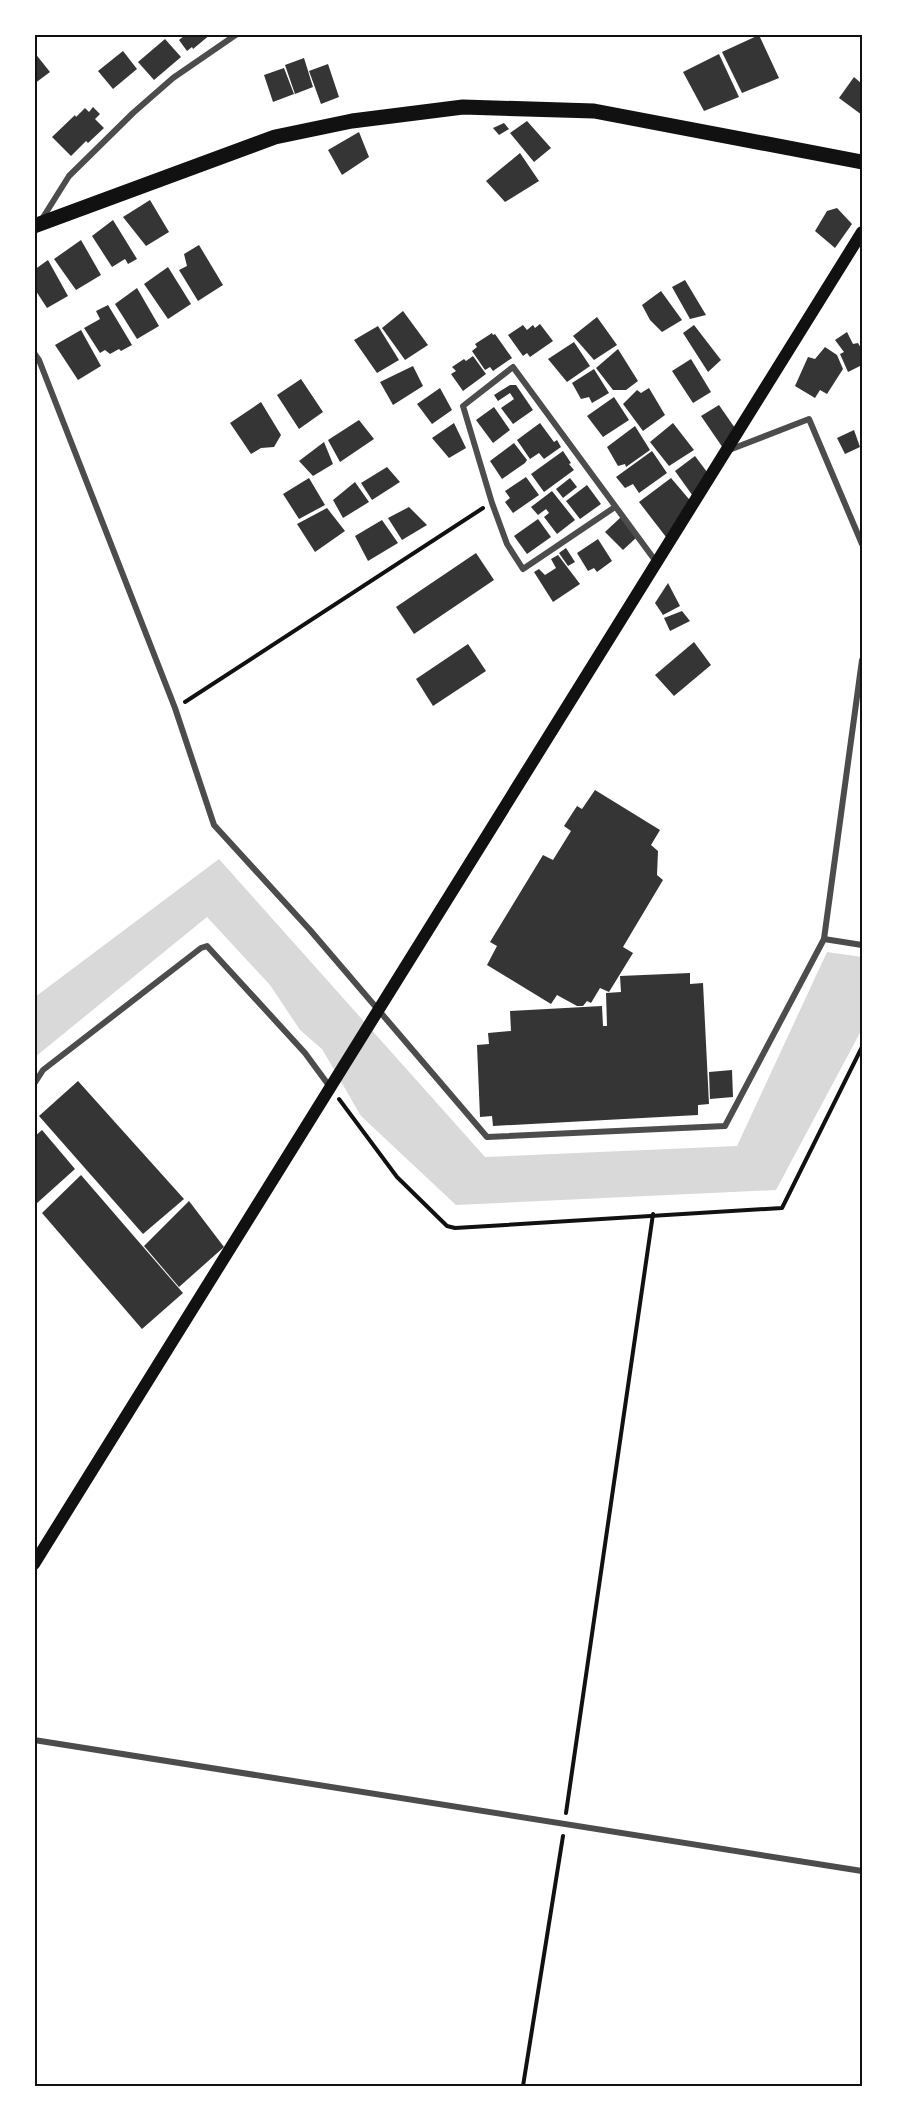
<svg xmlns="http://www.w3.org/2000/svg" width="897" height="2121" viewBox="0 0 897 2121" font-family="'Open Sans',sans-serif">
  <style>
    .water { fill: #d9d9d9 }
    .building { fill: #353535 }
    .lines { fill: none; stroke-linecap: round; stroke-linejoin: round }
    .path { stroke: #111; stroke-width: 4 }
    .minor { stroke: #4c4c4c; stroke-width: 6 }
    .secondary { stroke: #111; stroke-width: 12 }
    .primary { stroke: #111; stroke-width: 15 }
    .neatline { fill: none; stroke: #111; stroke-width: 2 }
  </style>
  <rect width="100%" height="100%" fill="#fff"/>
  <!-- water -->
  <path class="water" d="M 219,859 L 485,1157 L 737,1146 L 827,952 L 862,957 L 862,1029 L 776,1190 L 456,1205 L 361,1116 L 322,1049 L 300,1030 L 270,985 L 207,917 L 35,1057 L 35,997 Z"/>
  <!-- building -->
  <g class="building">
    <path d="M 182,34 L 211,34 L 193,49 L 192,47 L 187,51 L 179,40 L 184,36 Z"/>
    <path d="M 759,35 L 779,78 L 742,93 L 722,52 Z"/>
    <path d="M 165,39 L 181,57 L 154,80 L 138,62 Z"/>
    <path d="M 123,51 L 137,69 L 113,89 L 98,71 Z"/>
    <path d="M 34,52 L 50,72 L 34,84 Z"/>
    <path d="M 719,54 L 739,97 L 704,111 L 683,72 Z"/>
    <path d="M 304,58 L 313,87 L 295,94 L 285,65 Z"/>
    <path d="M 328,64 L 339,97 L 321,104 L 309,71 Z"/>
    <path d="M 284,68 L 294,94 L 273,102 L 264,75 Z"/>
    <path d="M 854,77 L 862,84 L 862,115 L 839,98 Z"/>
    <path d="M 93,107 L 100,114 L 95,119 L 104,128 L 88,143 L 86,141 L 71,156 L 52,137 L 75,115 L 76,117 L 85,108 L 89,112 Z"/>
    <path d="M 527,121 L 551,148 L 534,162 L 510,133 Z"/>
    <path d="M 504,123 L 509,129 L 499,135 L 493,128 Z"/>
    <path d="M 359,132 L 369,157 L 342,175 L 328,150 Z"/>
    <path d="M 520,153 L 539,181 L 505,202 L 486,181 Z"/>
    <path d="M 150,200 L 169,232 L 146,246 L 123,217 Z"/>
    <path d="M 837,208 L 852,224 L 835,248 L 815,231 L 827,211 Z"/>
    <path d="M 113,220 L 137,259 L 128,264 L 125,259 L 112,267 L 92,236 Z"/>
    <path d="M 81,240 L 101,275 L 76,290 L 54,259 Z"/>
    <path d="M 199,245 L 223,285 L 198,301 L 179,270 L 187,266 L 184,254 Z"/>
    <path d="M 48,260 L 68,296 L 47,308 L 34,288 L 34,270 Z"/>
    <path d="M 168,267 L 191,304 L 168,319 L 144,284 Z"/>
    <path d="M 685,280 L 706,315 L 690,319 L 672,287 Z"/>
    <path d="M 137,288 L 159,326 L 137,339 L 115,304 Z"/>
    <path d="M 661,291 L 682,320 L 662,332 L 650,320 L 642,305 Z"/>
    <path d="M 108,305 L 132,345 L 121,351 L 119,349 L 110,354 L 105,350 L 100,353 L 84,328 L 100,319 L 96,311 Z"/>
    <path d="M 403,311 L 428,345 L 405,360 L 382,328 Z"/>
    <path d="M 597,317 L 617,345 L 594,360 L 573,336 Z"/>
    <path d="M 540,324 L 553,341 L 530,357 L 527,353 L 523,356 L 508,335 L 523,325 L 527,330 L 533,325 L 535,328 Z"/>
    <path d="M 694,325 L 721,360 L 708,372 L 683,333 Z"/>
    <path d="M 378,326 L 399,360 L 377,373 L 354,340 Z"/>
    <path d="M 81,330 L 101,366 L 78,380 L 55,345 Z"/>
    <path d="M 847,332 L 853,344 L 858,343 L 862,350 L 862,365 L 848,372 L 840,354 L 844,352 L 835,340 Z"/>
    <path d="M 492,333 L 493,335 L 495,334 L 512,358 L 493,371 L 490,367 L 485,370 L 472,351 L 477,347 L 475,344 Z"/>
    <path d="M 574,342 L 590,366 L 567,382 L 548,359 Z"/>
    <path d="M 825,347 L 837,355 L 843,369 L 827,394 L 820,390 L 815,398 L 795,386 L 808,357 L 815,359 Z"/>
    <path d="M 618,349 L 638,381 L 626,390 L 613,390 L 596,368 Z"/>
    <path d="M 473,356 L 486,374 L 463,391 L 451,374 L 456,371 L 452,367 L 464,359 L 466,361 Z"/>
    <path d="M 691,359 L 711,392 L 693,403 L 672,371 Z"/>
    <path d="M 413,366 L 423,386 L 393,405 L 380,382 Z"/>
    <path d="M 594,369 L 609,393 L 592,403 L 589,397 L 581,399 L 572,383 Z"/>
    <path d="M 301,379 L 323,412 L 299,429 L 277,395 Z"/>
    <path d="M 510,385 L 516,385 L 533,410 L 513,424 L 501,408 L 514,399 L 510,393 L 498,401 L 494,395 Z"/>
    <path d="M 440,388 L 452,410 L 432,424 L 417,404 Z"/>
    <path d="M 649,388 L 665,415 L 643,431 L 623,404 L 637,390 L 641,393 Z"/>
    <path d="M 614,397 L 629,420 L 603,437 L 587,416 Z"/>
    <path d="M 261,402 L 281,435 L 274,447 L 261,448 L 251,454 L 230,423 Z"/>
    <path d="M 719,405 L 737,431 L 723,448 L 701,416 Z"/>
    <path d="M 494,407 L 510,430 L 493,443 L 476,420 Z"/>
    <path d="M 359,420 L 374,439 L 340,462 L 328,440 Z"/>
    <path d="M 454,423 L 466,448 L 449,458 L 432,438 Z"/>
    <path d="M 540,423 L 554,442 L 557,440 L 561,447 L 544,459 L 539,453 L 530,459 L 517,440 Z"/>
    <path d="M 673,423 L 694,450 L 669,466 L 650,442 Z"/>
    <path d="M 635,426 L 650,450 L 626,467 L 625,464 L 618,466 L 607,447 Z"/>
    <path d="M 854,430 L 860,447 L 845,454 L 837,438 Z"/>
    <path d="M 324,442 L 333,464 L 313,476 L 299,461 Z"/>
    <path d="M 514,443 L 527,460 L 525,463 L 502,479 L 490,461 Z"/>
    <path d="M 563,451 L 571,463 L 569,464 L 574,470 L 544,492 L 531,474 Z"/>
    <path d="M 652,451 L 667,473 L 639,493 L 633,484 L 625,488 L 616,477 Z"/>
    <path d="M 695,456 L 710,476 L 695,499 L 675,471 Z"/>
    <path d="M 387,467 L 400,482 L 372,500 L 361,483 Z"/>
    <path d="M 526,477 L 539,495 L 513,513 L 505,502 L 510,498 L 505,491 Z"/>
    <path d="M 309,478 L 325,505 L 299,519 L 283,494 Z"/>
    <path d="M 570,478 L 577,487 L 563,498 L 556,489 Z"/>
    <path d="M 671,478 L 694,505 L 666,537 L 639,502 Z"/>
    <path d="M 355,482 L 369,502 L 343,518 L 333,500 Z"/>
    <path d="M 587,485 L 601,504 L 580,519 L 566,501 Z"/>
    <path d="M 552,491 L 575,520 L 557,534 L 544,517 L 549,513 L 546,509 L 538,515 L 531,507 Z"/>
    <path d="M 409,507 L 427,525 L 402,540 L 388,518 Z"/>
    <path d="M 327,508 L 345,531 L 315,552 L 297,524 Z"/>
    <path d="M 621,517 L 637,537 L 623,550 L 605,532 Z"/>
    <path d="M 538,519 L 551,537 L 527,554 L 514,536 Z"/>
    <path d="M 382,520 L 398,543 L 368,561 L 355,536 Z"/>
    <path d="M 598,539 L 612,561 L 597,572 L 594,568 L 588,571 L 577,553 Z"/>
    <path d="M 566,548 L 575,562 L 568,566 L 559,553 Z"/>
    <path d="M 476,553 L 494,580 L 414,634 L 396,607 Z"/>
    <path d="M 558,555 L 580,584 L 553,602 L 534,572 L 539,569 L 545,575 L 556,568 L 551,559 Z"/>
    <path d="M 668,583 L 680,606 L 663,615 L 655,603 Z"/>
    <path d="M 682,611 L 690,621 L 670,631 L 664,618 Z"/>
    <path d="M 694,642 L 711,665 L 674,696 L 655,675 Z"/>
    <path d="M 468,644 L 486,671 L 433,706 L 416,679 Z"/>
    <path d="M 595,790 L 660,830 L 651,845 L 658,851 L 657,875 L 663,880 L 623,947 L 633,953 L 609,992 L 600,988 L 591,1003 L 587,1001 L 583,1006 L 577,1006 L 557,995 L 551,1004 L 487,965 L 497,946 L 490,942 L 543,855 L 553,860 L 571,831 L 564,826 L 577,806 L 582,809 Z"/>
    <path d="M 690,973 L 690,984 L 703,983 L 709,1104 L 698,1105 L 698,1115 L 493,1126 L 492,1116 L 480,1117 L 477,1045 L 489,1044 L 488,1033 L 511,1031 L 510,1011 L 602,1006 L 603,1026 L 607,1026 L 606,993 L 621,992 L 620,976 Z"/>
    <path d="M 732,1070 L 733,1097 L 710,1099 L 709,1072 Z"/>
    <path d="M 78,1081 L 184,1199 L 143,1234 L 39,1116 Z"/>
    <path d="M 42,1130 L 75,1169 L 36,1204 L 34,1203 L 34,1137 Z"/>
    <path d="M 81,1175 L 183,1293 L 142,1329 L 42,1213 Z"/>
    <path d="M 189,1201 L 224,1247 L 179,1287 L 144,1246 Z"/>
  </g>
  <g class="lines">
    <!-- path -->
    <g class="path">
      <path d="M 185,702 L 483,508"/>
      <path d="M 339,1099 L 397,1177 L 447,1226 L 455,1228 L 782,1208 L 862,1047"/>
      <path d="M 566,1813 L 653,1214"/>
      <path d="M 523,2086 L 563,1836"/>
    </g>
    <!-- minor -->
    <g class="minor">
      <path d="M 42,219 L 69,176 L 133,113 L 173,78 L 237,34"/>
      <path d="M 34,353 L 39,360 L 175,708 L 214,825 L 310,930 L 487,1137 L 725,1126 L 824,939 L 862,660"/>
      <path d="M 729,450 L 809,419 L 862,544"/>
      <path d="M 615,507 L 523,569 L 507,544 L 492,503 L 463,406 L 513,367 L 657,563"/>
      <path d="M 824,939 L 862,945"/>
      <path d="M 34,1084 L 43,1070 L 201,948 L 207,946 L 305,1053 L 330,1087"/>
      <path d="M 34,1740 L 862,1871"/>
    </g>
    <!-- secondary -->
    <path class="secondary" d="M 34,1564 L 862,232"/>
    <!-- primary -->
    <path class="primary" d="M 34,226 L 275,137 L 352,121 L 463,107 L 594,111 L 862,162"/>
  </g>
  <!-- border -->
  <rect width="897" height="2121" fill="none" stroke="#ffffff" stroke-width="72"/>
  <rect x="36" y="36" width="825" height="2049" class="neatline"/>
</svg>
